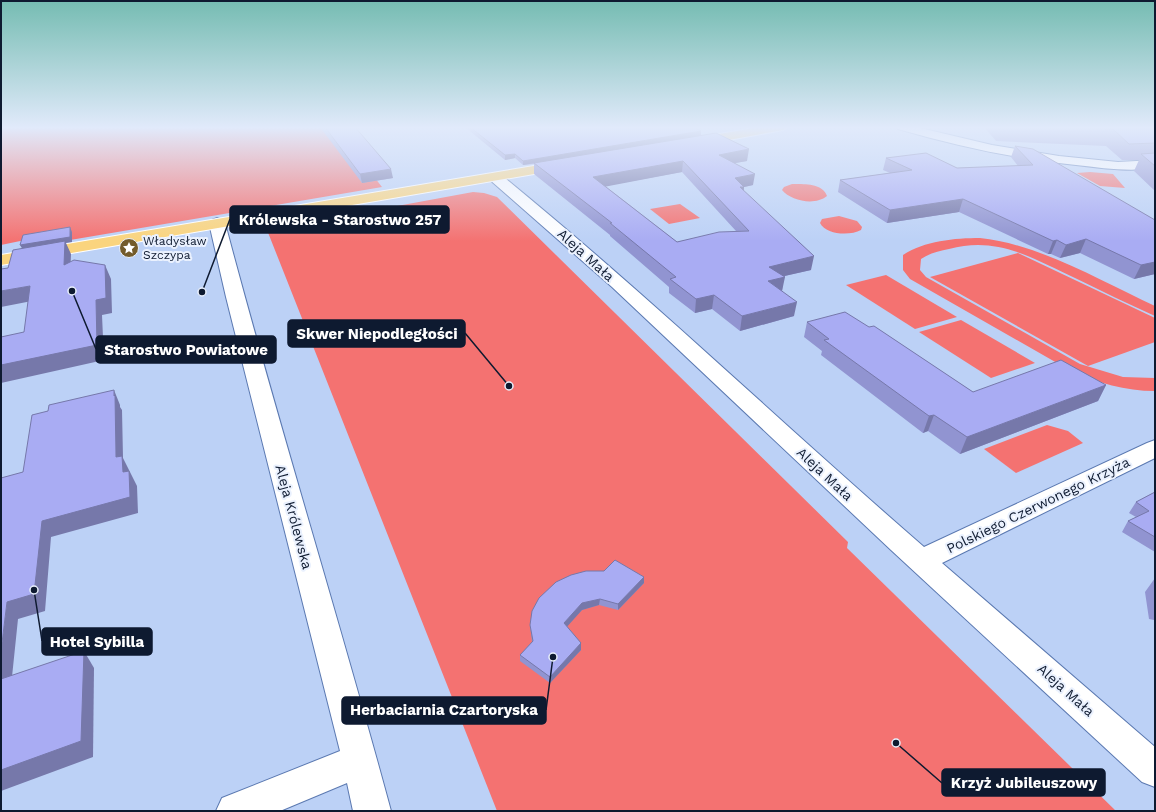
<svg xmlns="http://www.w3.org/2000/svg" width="1156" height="812" viewBox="0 0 1156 812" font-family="'Work Sans',sans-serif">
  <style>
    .green { fill: #f47271 }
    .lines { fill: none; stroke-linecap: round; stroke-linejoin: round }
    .minor-casing { stroke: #5b79b1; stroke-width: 2 }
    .major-casing { stroke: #fff; stroke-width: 2 }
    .minor { fill: #fff; fill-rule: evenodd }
    .major { fill: #fad47e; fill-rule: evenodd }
    .wall { fill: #9194d1; fill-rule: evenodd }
    .shaded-wall { fill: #7678aa }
    .building { fill: #a9acf3; stroke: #7678aa; fill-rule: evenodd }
    .labels { text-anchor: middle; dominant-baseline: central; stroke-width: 4; stroke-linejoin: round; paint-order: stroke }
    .far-poi-label { font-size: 12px; fill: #0e1a30; stroke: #eaf1fe; text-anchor: start }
    .street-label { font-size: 14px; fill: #0e1a30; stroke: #eaf1fe }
    .leader { fill: none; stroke: #0e1a30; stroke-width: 1.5 }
    .callout-dot { fill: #0e1a30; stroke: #eaf1fe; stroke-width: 1.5 }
    .callout { fill: #0e1a30; stroke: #0e1a30; stroke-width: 1.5 }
    .callout-label { font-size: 15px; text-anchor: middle; font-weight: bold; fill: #fff }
  </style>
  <rect width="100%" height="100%" fill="#bcd1f6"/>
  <!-- green -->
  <g class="green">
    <path d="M 1,127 L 335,127 L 382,187 L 23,248 L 25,240 L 1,245 Z"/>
    <path d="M 1090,172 L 1113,174 L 1125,188 L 1100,186 L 1077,173 Z"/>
    <path d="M 792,184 C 803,184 823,183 827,196 C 815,206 791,201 782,190 L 784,187 Z"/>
    <path d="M 473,192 L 484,193 L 497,197 L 848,542 L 847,548 L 1116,811 L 497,811 L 267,230 Z"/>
    <path d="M 680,204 L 700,218 L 669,224 L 650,209 Z"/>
    <path d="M 839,216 L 857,221 L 862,227 L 861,230 C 850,236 826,235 820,223 L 822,219 Z"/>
    <path d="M 980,238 C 1039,244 1101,281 1155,306 L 1155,316 C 1128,304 1102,291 1075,278 C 1032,258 998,236 949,249 C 939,251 930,253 921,259 L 920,270 L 926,277 L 1080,364 L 1123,377 L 1155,378 L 1155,391 C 1125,391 1098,383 1071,371 L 910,279 L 903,270 L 903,255 C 924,241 955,238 980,238 Z"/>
    <path d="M 1018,253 L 1155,318 L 1155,342 L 1088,366 L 930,277 Z"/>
    <path d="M 886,275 L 957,317 L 915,329 L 846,285 Z"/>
    <path d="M 961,320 L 1035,363 L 991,378 L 919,332 Z"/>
    <path d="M 1047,425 L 1068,431 L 1083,443 L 1016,473 L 984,449 Z"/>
  </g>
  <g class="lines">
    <!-- minor casing -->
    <g class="minor-casing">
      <g id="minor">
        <path d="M 897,127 L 916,127 L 992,145 L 1059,156 L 1118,162 L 1155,160 L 1155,168 C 1128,172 1103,168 1076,165 C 1016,159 957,146 898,129 Z"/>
        <path d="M 495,173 L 500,174 C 646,293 782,424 924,547 L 1147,443 L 1155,440 L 1155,458 L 942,563 L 1155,747 L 1155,787 L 1142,782 L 891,550 L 612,287 L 490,180 L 488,177 L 490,174 Z"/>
        <path d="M 217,218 L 222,220 L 225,223 C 277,420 338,615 391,811 L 353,811 L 347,783 L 280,811 L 216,811 L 222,798 L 340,751 L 226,297 L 209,223 L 212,220 Z"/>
      </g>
    </g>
    <!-- major casing -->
    <g class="major-casing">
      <g id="major">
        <path d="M 760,127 L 788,127 L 783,130 L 696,146 L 690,142 L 696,138 Z"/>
        <path d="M 564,161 L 569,162 L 570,165 L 569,168 L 1,265 L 1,255 Z"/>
      </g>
    </g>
    <!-- minor -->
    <use href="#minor" class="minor"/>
    <!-- major -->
    <use href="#major" class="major"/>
  </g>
  <!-- wall -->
  <g class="wall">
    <path d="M 320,127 L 355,127 L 393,178 L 362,183 Z"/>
    <path d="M 465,127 L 694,127 L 701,131 L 701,135 L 747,161 L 735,163 L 753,185 L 744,187 L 744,191 L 811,270 L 784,276 L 782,291 L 794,316 L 740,331 L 712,309 L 695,313 L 669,293 L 669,287 L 610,236 L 610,235 L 534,174 L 534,164 L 523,165 L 515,158 L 505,160 ZM 682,172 L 736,231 L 677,242 L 605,186 Z"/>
    <path d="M 984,127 L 1155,127 L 1155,191 L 1134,171 L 1139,160 L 1122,160 L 1106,146 L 996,141 Z"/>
    <path d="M 1015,146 L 1155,220 L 1155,274 L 1134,279 L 1080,253 L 1060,258 L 1051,254 L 1048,254 L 959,212 L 887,223 L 838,192 L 840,180 L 890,173 L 883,170 L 886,158 L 957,168 L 1018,166 L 1011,157 Z"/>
    <path d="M 807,322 L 869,327 L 973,392 L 1106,385 L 1098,401 L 960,454 L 928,431 L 923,433 L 821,355 L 822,351 L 804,337 Z"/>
    <path d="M 1155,492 L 1155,552 L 1122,532 L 1128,521 L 1136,517 L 1129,513 L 1136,502 Z"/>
    <path d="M 644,577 L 644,583 L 618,610 L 599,605 L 582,610 L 567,626 L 581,643 L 581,650 L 550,683 L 520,661 L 520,655 L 532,642 L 530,625 Z"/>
    <path d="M 1155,578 L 1155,626 L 1154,620 L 1149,619 L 1145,592 Z"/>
  </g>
  <!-- shaded-wall -->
  <g class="shaded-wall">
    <path d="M 46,127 L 56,127 L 46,129 Z"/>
    <path d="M 701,131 L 701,136 L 523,165 L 523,161 Z"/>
    <path d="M 749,149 L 747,161 L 718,166 L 719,155 Z"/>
    <path d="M 515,154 L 515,158 L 505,160 L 505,155 Z"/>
    <path d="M 683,161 L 682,172 L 593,189 L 593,177 Z"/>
    <path d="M 391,169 L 393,178 L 362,183 L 360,174 Z"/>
    <path d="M 755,174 L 753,185 L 744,187 L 743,199 L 735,178 Z"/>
    <path d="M 963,199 L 959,212 L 887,223 L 890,210 Z"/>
    <path d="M 70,227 L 72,232 L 72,242 L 66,243 L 71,254 L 70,279 L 23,250 L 20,245 Z"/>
    <path d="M 1086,239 L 1080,253 L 1060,258 L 1066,245 Z"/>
    <path d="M 1057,240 L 1051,254 L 1048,254 L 1053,241 Z"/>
    <path d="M 814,256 L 811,270 L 767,280 L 769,267 Z"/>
    <path d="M 1155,262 L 1155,274 L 1134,279 L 1141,265 Z"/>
    <path d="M 105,265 L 111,279 L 112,313 L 102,315 L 104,360 L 1,383 L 1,365 L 96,300 Z"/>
    <path d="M 785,277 L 782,291 L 768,281 Z"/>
    <path d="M 30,286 L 37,300 L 1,307 L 1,291 Z"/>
    <path d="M 714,295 L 712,309 L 695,313 L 696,299 Z"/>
    <path d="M 797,302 L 794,316 L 740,331 L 742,316 Z"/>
    <path d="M 1106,385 L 1098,401 L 960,454 L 967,437 Z"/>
    <path d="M 114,390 L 120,405 L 120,407 L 122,410 L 123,458 L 137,486 L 138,513 L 51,537 L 45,611 L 18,619 L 10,696 L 1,685 L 1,651 L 7,602 L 42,521 L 116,457 Z"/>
    <path d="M 934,415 L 928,431 L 923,433 L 929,416 Z"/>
    <path d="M 644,577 L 644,583 L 618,610 L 618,604 Z"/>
    <path d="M 600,599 L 599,605 L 582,610 L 565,629 L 564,623 L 582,603 Z"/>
    <path d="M 581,643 L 581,650 L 550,683 L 550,677 Z"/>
    <path d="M 84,651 L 94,668 L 93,757 L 1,791 L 1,770 Z"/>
  </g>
  <!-- building -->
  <g class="building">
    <path d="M 325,127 L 355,127 L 391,169 L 360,174 Z"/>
    <path d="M 470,127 L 694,127 L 701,131 L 523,161 L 515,154 L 505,155 Z"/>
    <path d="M 1064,127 L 1155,127 L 1155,143 L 1129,144 L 1113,129 Z"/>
    <path d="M 716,133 L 749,149 L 719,155 L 755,174 L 735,178 L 744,187 L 740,187 L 814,256 L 769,267 L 785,277 L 768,281 L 797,302 L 742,316 L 714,295 L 696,299 L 670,279 L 676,277 L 610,223 L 612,223 L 534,163 ZM 683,161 L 749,231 L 719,232 L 677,242 L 593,177 Z"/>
    <path d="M 1015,146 L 1033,149 L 1155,220 L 1155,262 L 1141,265 L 1086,239 L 1066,245 L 1057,240 L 1053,241 L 963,199 L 890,210 L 840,180 L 912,170 L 886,158 L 926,153 L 957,168 L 1033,165 Z"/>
    <path d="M 1155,153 L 1155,166 L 1141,154 Z"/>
    <path d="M 70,227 L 70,237 L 20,245 L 23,235 Z"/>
    <path d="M 65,241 L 64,265 L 74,260 L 105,265 L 106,298 L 96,300 L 97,345 L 1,365 L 1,337 L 24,332 L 30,286 L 1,291 L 1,269 L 8,268 L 13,250 Z"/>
    <path d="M 845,312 L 869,327 L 874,326 L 973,392 L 1061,360 L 1106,385 L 967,437 L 934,415 L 929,416 L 824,340 L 829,339 L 807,322 Z"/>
    <path d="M 114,390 L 114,396 L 115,395 L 116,457 L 122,456 L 123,472 L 129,471 L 130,497 L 42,521 L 34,594 L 7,602 L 1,651 L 1,478 L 23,472 L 32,415 L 48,411 L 49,405 Z"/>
    <path d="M 1155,492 L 1155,537 L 1128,521 L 1149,511 L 1136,502 Z"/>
    <path d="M 615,560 L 644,577 L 618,604 L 600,599 L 582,603 L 564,623 L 581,643 L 550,677 L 520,655 L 533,641 L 530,625 L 532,611 L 539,598 L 556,582 L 571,575 L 586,571 L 604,571 Z"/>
    <path d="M 84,651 L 81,741 L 1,770 L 1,679 Z"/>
  </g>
  <!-- sky -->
  <linearGradient id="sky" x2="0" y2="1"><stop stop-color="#75bcb2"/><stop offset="0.53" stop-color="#e1eafb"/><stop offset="1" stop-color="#e1eafb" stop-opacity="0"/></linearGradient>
  <rect width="1156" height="241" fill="url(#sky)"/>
  <!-- icons -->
  <defs>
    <g id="sight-disc" transform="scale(1)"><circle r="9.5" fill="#735b2b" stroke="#eaf1fe"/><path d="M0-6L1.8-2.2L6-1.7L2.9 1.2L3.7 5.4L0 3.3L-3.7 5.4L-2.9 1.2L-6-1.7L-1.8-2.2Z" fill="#fff"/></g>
  </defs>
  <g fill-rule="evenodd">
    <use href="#sight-disc" x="129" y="248"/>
  </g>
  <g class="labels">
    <!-- far-poi labels -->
    <g class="far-poi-label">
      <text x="143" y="241">Władysław<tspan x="143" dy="14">Szczypa</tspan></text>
    </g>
    <!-- street labels -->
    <g class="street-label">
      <text transform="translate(586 255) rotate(42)">Aleja Mała</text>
      <text transform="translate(825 474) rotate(43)">Aleja Mała</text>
      <text transform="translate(1038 505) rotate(-26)">Polskiego Czerwonego Krzyża</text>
      <text transform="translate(294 517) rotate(75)">Aleja Królewska</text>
      <text transform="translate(1066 690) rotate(42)">Aleja Mała</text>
    </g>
  </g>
  <!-- callouts -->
  <path class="leader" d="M202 292L230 219M509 386L465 333M72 291L96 349M34 590L42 641M553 657L546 710M896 743L942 783"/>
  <g class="callout-dot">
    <circle cx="202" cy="292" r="4"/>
    <circle cx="509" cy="386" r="4"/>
    <circle cx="72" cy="291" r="4"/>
    <circle cx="34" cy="590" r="4"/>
    <circle cx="553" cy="657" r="4"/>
    <circle cx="896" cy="743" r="4"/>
  </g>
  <g class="callout">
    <rect x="230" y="206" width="219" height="27" rx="4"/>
    <rect x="288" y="320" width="177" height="27" rx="4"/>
    <rect x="96" y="336" width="180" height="27" rx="4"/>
    <rect x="42" y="628" width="110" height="27" rx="4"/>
    <rect x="342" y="697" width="204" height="27" rx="4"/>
    <rect x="942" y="769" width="163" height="27" rx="4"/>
  </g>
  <g class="callout-label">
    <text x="340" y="225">Królewska - Starostwo 257</text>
    <text x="377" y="339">Skwer Niepodległości</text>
    <text x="186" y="355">Starostwo Powiatowe</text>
    <text x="97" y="647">Hotel Sybilla</text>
    <text x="444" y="715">Herbaciarnia Czartoryska</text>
    <text x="1024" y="788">Krzyż Jubileuszowy</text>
  </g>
  <!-- border -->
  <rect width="1156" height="812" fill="none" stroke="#0e1a30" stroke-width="4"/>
</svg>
